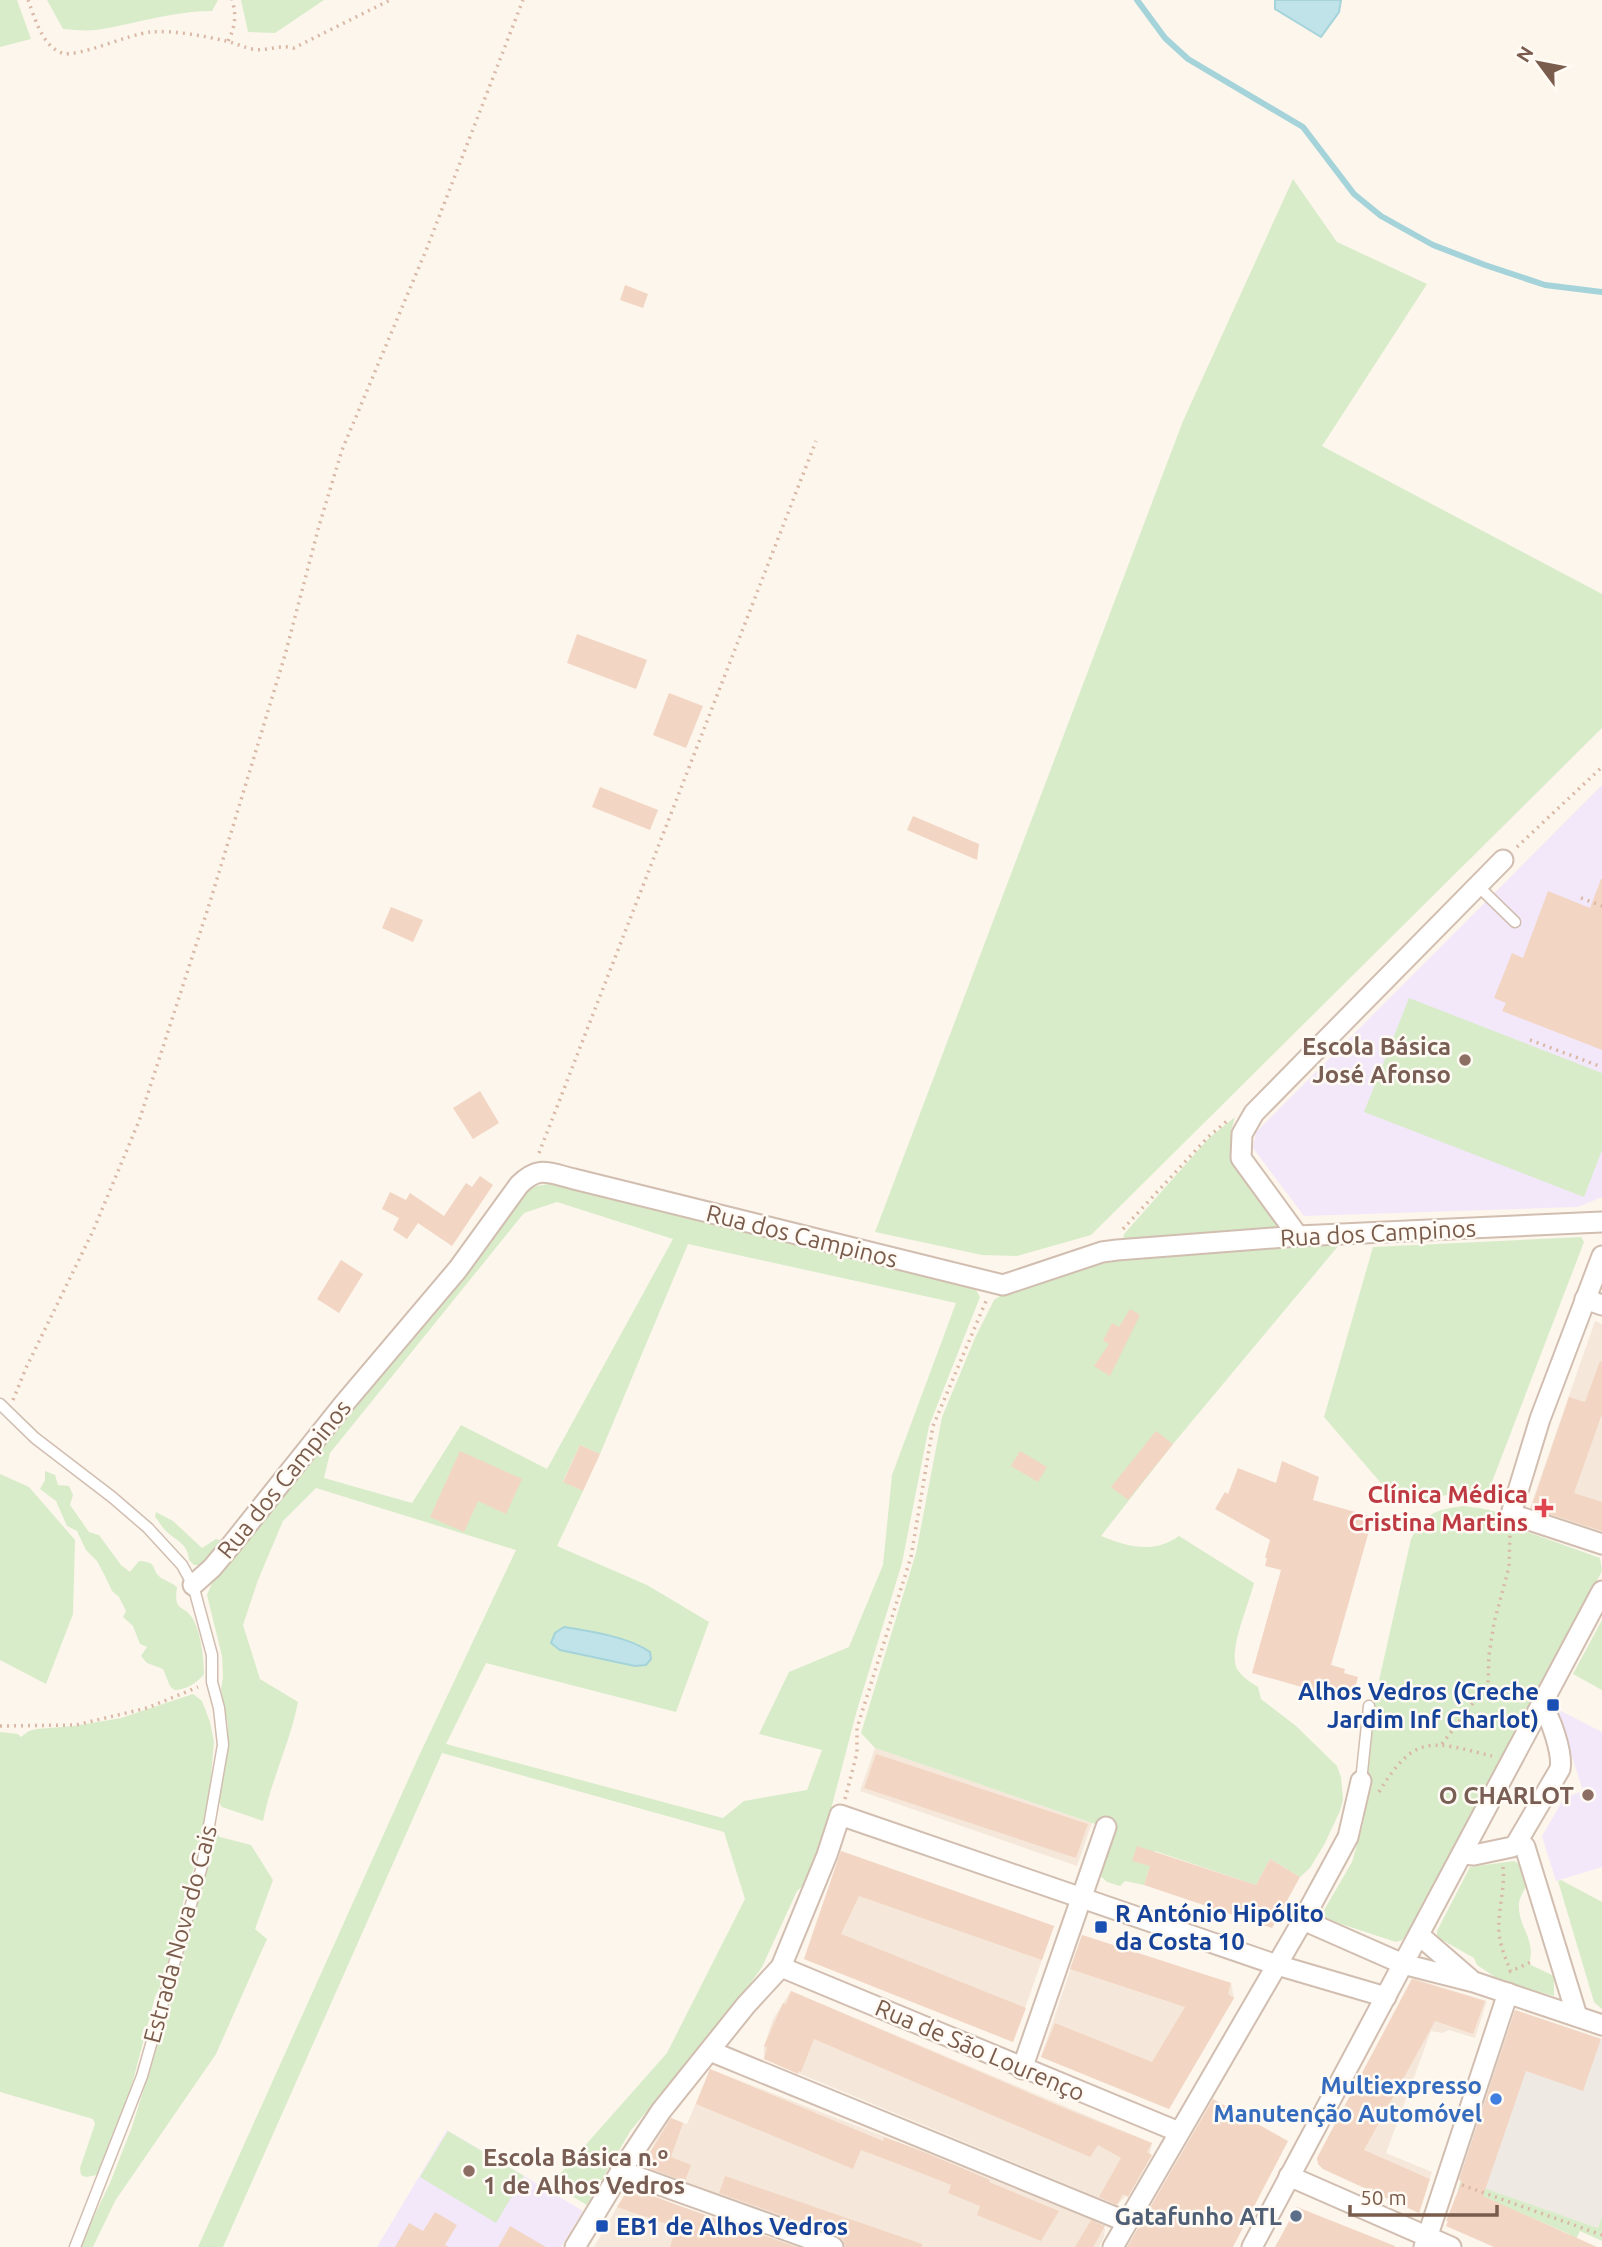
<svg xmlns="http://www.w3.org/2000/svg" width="1602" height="2247" viewBox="0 0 1602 2247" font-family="Ubuntu,sans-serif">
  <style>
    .residential { fill: #f5e8da }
    .industrial { fill: #efe9e4 }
    .education { fill: #f3e8fa }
    .green { fill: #d8ecc9; fill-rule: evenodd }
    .water { fill: #bfe3e8; stroke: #a5d3da; stroke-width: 2 }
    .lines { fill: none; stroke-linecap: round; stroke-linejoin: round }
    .stream { stroke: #a5d3da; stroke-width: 6 }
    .building { fill: #f3d5c3 }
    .lane-casing { stroke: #d1beb0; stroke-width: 13 }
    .street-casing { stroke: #d1beb0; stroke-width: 23 }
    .path { stroke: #d9b8a5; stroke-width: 3.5; stroke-dasharray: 2 5; stroke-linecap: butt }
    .lane { stroke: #fff; stroke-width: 10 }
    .street { stroke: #fff; stroke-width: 19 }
    .education-dot { fill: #8d6e63; stroke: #fffaf3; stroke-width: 2.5 }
    .health-dot { fill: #e0444e; stroke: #fffaf3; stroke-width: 2.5 }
    .transit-dot { fill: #1a4fb4; stroke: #fffaf3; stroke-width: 2.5 }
    .shop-dot { fill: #3f7fe0; stroke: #fffaf3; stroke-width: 2.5 }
    .service-dot { fill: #5c6f8a; stroke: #fffaf3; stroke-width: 2.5 }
    .labels { text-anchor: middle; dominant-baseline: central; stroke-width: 5; stroke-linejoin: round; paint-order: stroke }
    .education-label { font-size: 24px; font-weight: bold; fill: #785e54; stroke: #fffaf3; text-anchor: end }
    .street-label { font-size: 24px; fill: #7a5c4d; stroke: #fffaf3 }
    .health-label { font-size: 24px; font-weight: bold; fill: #be3a42; stroke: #fffaf3; text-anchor: end }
    .transit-label { font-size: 24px; font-weight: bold; fill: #164399; stroke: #fffaf3; text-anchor: start }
    .shop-label { font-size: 24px; font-weight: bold; fill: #366cbe; stroke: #fffaf3; text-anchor: end }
    .service-label { font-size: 24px; font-weight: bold; fill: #4e5e75; stroke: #fffaf3; text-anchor: end }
  </style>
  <rect width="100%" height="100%" fill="#fdf6ec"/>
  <!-- residential -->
  <g class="residential">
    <path d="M 1595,1321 L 1602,1324 L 1602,1533 L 1530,1508 Z"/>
    <path d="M 875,1748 L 1092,1823 L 1077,1866 L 860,1791 Z"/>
    <path d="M 841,1851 L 1054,1926 L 1013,2042 L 804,1959 Z"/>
    <path d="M 1082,1935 L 1231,1983 L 1234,1998 L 1169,2109 L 1041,2057 Z"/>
    <path d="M 1412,1978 L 1487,2001 L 1475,2038 L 1449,2030 L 1443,2033 L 1431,2031 L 1386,2153 L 1432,2172 L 1419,2213 L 1323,2169 L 1318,2164 L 1317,2158 Z"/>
    <path d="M 791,1991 L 1152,2143 L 1150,2153 L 1126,2196 L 1117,2205 L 764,2059 L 764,2046 L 773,2019 Z"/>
    <path d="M 710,2069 L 932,2155 L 1091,2220 L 1105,2229 L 1104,2237 L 1099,2247 L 867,2247 L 641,2167 L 669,2117 L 687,2124 Z"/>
    <path d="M 628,2188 L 683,2207 L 798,2247 L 594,2247 Z"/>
  </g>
  <!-- industrial -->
  <path class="industrial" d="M 1515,2010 L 1602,2039 L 1602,2216 L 1598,2228 L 1457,2179 Z"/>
  <!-- education -->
  <g class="education">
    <path d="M 1602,785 L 1602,1197 L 1578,1207 L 1304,1216 L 1253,1148 L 1256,1132 Z"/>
    <path d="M 1557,1709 L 1602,1732 L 1602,1867 L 1556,1881 L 1542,1836 L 1564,1798 L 1583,1791 Z"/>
    <path d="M 447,2130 L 583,2211 L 561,2247 L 377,2247 Z"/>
  </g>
  <!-- green -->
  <g class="green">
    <path d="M 0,0 L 17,0 L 31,39 L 0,47 Z"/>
    <path d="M 47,0 L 218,0 L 212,11 C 172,11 136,24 96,30 C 86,31 74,30 63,29 Z"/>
    <path d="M 241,0 L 324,0 L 275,33 L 248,32 Z"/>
    <path d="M 1293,179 L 1337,242 L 1427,284 L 1322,446 L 1602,594 L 1602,728 L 1091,1235 L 1017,1256 L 982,1255 L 875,1232 L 1183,421 Z"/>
    <path d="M 1409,998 L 1602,1073 L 1602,1150 L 1584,1197 L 1364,1112 Z"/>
    <path d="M 1235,1117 L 1231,1131 L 1232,1150 L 1282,1229 L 1123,1241 L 1124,1234 L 1209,1138 Z"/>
    <path d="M 553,1183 L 968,1285 L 976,1290 L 980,1297 L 929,1426 L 902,1563 L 857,1710 L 830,1813 L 805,1884 L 797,1891 L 762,1967 L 750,1984 L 720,2024 L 631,2130 L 587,2205 L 551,2184 L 667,2053 L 745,1899 L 724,1832 L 442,1753 L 223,2247 L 198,2247 L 418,1758 L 516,1550 L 316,1488 L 283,1521 L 258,1580 L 243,1625 L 260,1679 L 298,1702 C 290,1743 271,1780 263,1821 L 222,1807 L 216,1798 L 221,1791 L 224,1774 L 228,1726 L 221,1689 L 223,1677 L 222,1656 L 207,1595 L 215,1576 L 527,1190 L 537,1186 ZM 557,1202 L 673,1239 L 547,1469 L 461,1425 L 412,1503 L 324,1478 L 330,1453 L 524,1213 ZM 688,1244 L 956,1303 L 892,1475 L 883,1565 L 849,1647 L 789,1672 L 759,1734 L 822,1750 L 807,1790 L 744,1801 L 723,1818 L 446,1744 L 486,1663 L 676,1712 L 709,1622 L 647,1585 L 557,1546 L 583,1491 L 563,1481 L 580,1445 L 600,1454 ZM 565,1627 L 596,1633 L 643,1647 L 598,1659 L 560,1650 Z"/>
    <path d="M 1581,1237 L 1584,1242 L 1485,1500 C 1473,1497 1460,1494 1447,1495 C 1425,1497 1416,1506 1393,1497 L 1324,1417 L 1373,1247 Z"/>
    <path d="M 1339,1245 L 1173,1444 L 1101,1536 C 1128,1547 1154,1554 1179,1536 L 1254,1583 C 1249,1604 1228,1650 1237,1669 C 1242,1677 1250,1682 1258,1687 L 1261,1699 L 1296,1726 L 1337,1766 L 1341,1777 L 1343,1800 L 1340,1811 L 1325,1843 L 1310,1868 L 1300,1877 L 1270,1859 L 1256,1885 L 1155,1851 L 1144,1885 L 1125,1881 L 1120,1886 L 1107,1882 L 1097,1873 L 1104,1822 L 1095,1824 L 875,1748 L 861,1733 L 916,1553 L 942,1417 L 975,1338 L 994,1300 L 1003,1294 L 1119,1259 L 1282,1246 Z"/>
    <path d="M 45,1471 L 55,1475 L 58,1485 L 69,1486 L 73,1495 L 70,1505 L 89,1532 L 99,1535 L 121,1565 L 130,1572 L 139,1561 C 159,1562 150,1569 161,1578 C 166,1581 172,1583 177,1587 C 173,1613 184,1604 193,1619 C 201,1633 204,1659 204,1674 C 197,1683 186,1690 174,1690 L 170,1686 L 163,1669 L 147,1663 L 141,1656 L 147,1647 L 140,1644 L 133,1626 L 123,1617 L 126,1611 L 119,1597 L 112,1591 L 105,1576 L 97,1561 L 86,1550 L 77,1531 L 67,1526 L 56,1501 L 40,1489 L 45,1480 Z"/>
    <path d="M 0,1474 L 29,1487 L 75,1540 L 73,1614 L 46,1684 L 0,1660 Z"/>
    <path d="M 1464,1506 C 1480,1509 1504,1508 1511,1526 L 1600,1558 L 1602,1571 L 1408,1932 L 1402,1940 L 1396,1942 L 1320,1917 L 1352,1862 L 1363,1824 L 1370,1786 L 1367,1765 L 1373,1707 L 1411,1539 C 1422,1514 1437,1509 1464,1506 Z"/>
    <path d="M 156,1512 L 173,1521 L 202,1548 L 216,1539 L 223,1541 L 206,1565 L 194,1565 L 189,1560 C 188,1544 177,1541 167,1532 C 162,1528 160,1522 155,1517 Z"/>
    <path d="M 1602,1620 L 1602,1690 L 1573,1674 Z"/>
    <path d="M 193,1694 L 202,1701 L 210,1722 L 214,1742 L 209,1800 L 195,1864 L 183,1902 L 183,1910 L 161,1985 L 155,1997 L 130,2092 L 118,2126 L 97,2175 L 86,2177 L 81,2175 L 80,2168 L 95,2124 L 93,2119 L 0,2092 L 0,1732 L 18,1734 L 21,1737 L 29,1731 L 37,1729 L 74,1726 L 121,1718 Z"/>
    <path d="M 218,1835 L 220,1837 L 251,1845 L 273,1880 L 255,1929 L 267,1939 L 216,2054 L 115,2201 L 93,2247 L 79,2247 L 110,2183 L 132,2127 L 173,1995 L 186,1946 L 191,1919 L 196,1911 L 204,1871 L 208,1867 L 211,1837 Z"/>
    <path d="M 1514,1861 L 1524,1867 L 1528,1883 C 1525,1889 1520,1896 1519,1903 C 1517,1926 1537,1940 1529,1964 L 1554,1976 L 1554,1996 L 1501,1981 L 1477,1965 L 1474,1958 L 1437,1937 L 1437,1931 L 1470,1867 Z"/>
    <path d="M 1561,1880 L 1602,1902 L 1602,2009 L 1594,2002 L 1558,1881 Z"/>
    <path d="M 448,2131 L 524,2176 L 496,2223 L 420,2177 Z"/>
    <path d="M 1461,2180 L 1598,2228 L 1602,2216 L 1602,2241 L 1580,2231 L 1575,2241 L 1569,2234 L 1479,2195 L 1476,2198 L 1458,2190 Z"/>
  </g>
  <!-- water -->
  <g class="water">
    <path d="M 1275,0 L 1341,0 L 1339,12 L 1321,37 L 1275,9 Z"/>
    <path d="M 564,1627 C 590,1631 629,1637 650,1652 L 651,1659 L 646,1665 L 635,1666 L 560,1650 L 551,1643 L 555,1633 Z"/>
  </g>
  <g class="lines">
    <!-- stream -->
    <path class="stream" d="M 1137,0 L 1165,38 L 1188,59 L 1303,127 L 1354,194 L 1381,216 L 1433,245 L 1485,265 L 1545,285 L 1602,292"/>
  </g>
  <!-- building -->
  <g class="building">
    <path d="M 625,285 L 648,294 L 643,308 L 620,300 Z"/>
    <path d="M 577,634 L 647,660 L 636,689 L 567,663 Z"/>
    <path d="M 669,693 L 703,706 L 686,748 L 653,735 Z"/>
    <path d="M 600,787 L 658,810 L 650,830 L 592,807 Z"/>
    <path d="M 913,816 L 979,844 L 977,860 L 907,830 Z"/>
    <path d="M 1601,879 L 1602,879 L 1602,1050 L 1502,1011 L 1506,1003 L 1494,998 L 1512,953 L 1523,958 L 1548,891 L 1590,908 Z"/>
    <path d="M 391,907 L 423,920 L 413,942 L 382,928 Z"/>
    <path d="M 480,1091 L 499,1123 L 473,1139 L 453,1108 Z"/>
    <path d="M 480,1176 L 493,1185 L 452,1246 L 418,1223 L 407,1239 L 393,1230 L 399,1218 L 382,1209 L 390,1192 L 406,1200 L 410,1193 L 444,1216 L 466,1183 L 472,1187 Z"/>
    <path d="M 341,1260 L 363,1274 L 339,1313 L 317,1299 Z"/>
    <path d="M 1130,1309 L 1140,1315 L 1110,1376 L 1094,1366 L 1109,1344 L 1103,1341 L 1112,1323 L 1119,1327 Z"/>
    <path d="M 1600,1361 L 1602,1362 L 1602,1414 L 1574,1493 L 1602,1502 L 1602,1531 L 1531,1508 L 1569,1397 L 1585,1402 Z"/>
    <path d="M 1156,1431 L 1173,1444 L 1128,1500 L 1111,1487 Z"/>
    <path d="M 580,1445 L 600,1454 L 583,1491 L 563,1482 Z"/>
    <path d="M 460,1451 L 522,1479 L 506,1514 L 478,1501 L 464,1532 L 430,1517 Z"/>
    <path d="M 1020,1451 L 1047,1467 L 1038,1482 L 1011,1466 Z"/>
    <path d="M 1282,1461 L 1319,1477 L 1313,1500 L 1373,1517 L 1331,1665 L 1345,1669 L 1344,1673 L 1358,1677 L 1351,1701 L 1252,1673 L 1281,1570 L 1265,1566 L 1267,1558 L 1265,1558 L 1270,1540 L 1215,1509 L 1225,1492 L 1228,1494 L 1238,1468 L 1276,1483 Z"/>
    <path d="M 876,1754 L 1088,1824 L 1076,1858 L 864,1788 Z"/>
    <path d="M 1137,1846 L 1256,1885 L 1270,1859 L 1300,1877 L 1272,1928 L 1144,1885 L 1150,1866 L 1132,1861 Z"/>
    <path d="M 841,1851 L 1054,1926 L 1042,1960 L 859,1896 L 841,1934 L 1026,2008 L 1013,2042 L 804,1959 Z"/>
    <path d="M 1082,1935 L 1231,1983 L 1228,1994 L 1234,1998 L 1169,2109 L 1041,2057 L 1055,2023 L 1152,2062 L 1185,2007 L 1070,1969 Z"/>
    <path d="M 1412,1979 L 1485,2001 L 1473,2034 L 1435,2021 L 1364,2150 L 1430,2179 L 1419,2213 L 1323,2169 L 1318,2164 L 1317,2158 Z"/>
    <path d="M 791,1991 L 1071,2111 L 1152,2143 L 1147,2152 L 1152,2155 L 1128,2197 L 1123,2194 L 1117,2205 L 1099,2197 L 1121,2158 L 1098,2145 L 1090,2157 L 814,2039 L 801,2072 L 799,2071 L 798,2074 L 764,2059 L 767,2047 L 764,2046 L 783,2003 L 786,2004 Z"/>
    <path d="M 1515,2010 L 1601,2039 L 1583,2091 L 1526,2071 L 1483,2196 L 1597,2247 L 1494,2247 L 1446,2226 L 1448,2221 L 1446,2221 L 1462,2181 L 1459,2180 Z"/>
    <path d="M 710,2069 L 883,2141 L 884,2137 L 924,2152 L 990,2180 L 989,2182 L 1059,2211 L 1041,2241 L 977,2215 L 980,2206 L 948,2193 L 951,2185 L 898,2164 L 861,2150 L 853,2169 L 696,2104 Z"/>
    <path d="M 1213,2099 L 1288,2141 L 1233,2247 L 1127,2247 Z"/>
    <path d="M 671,2118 L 683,2123 L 671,2157 L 691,2165 L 685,2181 L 642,2166 Z"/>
    <path d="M 725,2176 L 922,2244 L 922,2247 L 845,2247 L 843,2240 L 837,2235 L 719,2193 Z"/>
    <path d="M 630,2187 L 677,2205 L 797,2247 L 670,2247 L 676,2227 L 617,2207 Z"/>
    <path d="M 1297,2207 L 1395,2246 L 1395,2247 L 1275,2247 Z"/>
    <path d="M 435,2212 L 457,2225 L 445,2245 L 449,2247 L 395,2247 L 409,2223 L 423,2231 Z"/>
    <path d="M 1091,2220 L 1105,2226 L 1093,2247 L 1075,2247 Z"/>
    <path d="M 510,2226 L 546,2247 L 498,2247 Z"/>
  </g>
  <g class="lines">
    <!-- lane casing -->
    <g class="lane-casing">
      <g id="lane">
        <path d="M 1478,886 L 1515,922"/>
        <path d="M 0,1404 L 35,1438 L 112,1497 L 148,1528 L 182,1565 L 193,1585 L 212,1655 L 212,1682 L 219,1708 L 223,1745 L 202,1866 L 142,2076 L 75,2247"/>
        <path d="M 1361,1781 L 1369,1706"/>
      </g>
    </g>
    <!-- street casing -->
    <g class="street-casing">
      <g id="street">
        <path d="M 1298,1236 L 1241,1158 L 1242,1134 L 1254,1113 L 1503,860"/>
        <path d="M 1602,1256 L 1540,1419 L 1511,1514 L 1602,1544"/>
        <path d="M 1585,1299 L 1602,1305"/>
        <path d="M 193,1585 L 212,1568 L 232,1544 L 343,1405 L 458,1269 L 519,1185 C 539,1165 549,1173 574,1179 L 1003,1285 L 1102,1252 L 1117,1250 L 1298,1236 L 1602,1222"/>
        <path d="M 1519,1840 L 1525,1847 L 1577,2016"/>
        <path d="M 1462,1854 L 1474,1855 L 1512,1847 L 1516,1844 L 1560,1769 C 1563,1754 1551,1717 1541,1705"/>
        <path d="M 1303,1920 L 1403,1964 L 1474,1982 L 1602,2025"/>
        <path d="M 1419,1935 L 1470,1979"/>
        <path d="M 781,1967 L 1179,2132"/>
        <path d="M 710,2051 L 1127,2222"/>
        <path d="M 1022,2069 L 1106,1827"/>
        <path d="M 621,2171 L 833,2247"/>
        <path d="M 1289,2176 L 1451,2247"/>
        <path d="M 575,2247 L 621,2171 L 661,2111 L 746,2005 L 781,1967 L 827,1855 L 840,1815 L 1277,1965 L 1386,1997"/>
        <path d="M 1113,2247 L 1303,1920 L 1348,1837 L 1361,1781"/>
        <path d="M 1252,2247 L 1602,1591"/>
        <path d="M 1424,2247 L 1508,1993"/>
      </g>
    </g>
    <!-- path -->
    <g class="path">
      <path d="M 28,0 C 35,18 42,46 62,53 C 78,58 128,34 151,32 C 173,30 204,36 226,41 C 235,43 243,47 252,49 C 266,52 280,44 294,48 L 390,0"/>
      <path d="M 228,41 C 235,27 237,16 232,0"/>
      <path d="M 1517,847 L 1602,767"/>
      <path d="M 1581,898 L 1602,906"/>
      <path d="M 1530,1040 L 1602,1067"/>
      <path d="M 539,1153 L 816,441"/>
      <path d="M 1123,1229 L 1208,1137 L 1227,1121"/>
      <path d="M 13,1400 L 26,1368 L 93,1231 L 139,1121 L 210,902 L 285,655 L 319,526 L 342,450 L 427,248 L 523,0"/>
      <path d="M 0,1726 L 76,1725 L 147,1708 L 198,1687"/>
      <path d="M 1442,1744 L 1488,1683 L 1489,1655 L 1494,1623 L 1509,1567 L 1510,1533"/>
      <path d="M 1379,1792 C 1415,1733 1431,1741 1492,1756"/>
      <path d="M 845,1799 L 857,1753 L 857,1728 L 911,1557 L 933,1426 L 986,1301"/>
      <path d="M 1503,1867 C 1506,1892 1494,1919 1501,1944 C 1503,1953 1507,1962 1511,1971"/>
      <path d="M 1509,1972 L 1531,1962"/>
      <path d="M 1462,2185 L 1602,2235"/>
    </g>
    <!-- lane -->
    <use href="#lane" class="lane"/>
    <!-- street -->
    <use href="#street" class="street"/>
  </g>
  <!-- markers -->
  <g class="education-dot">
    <circle cx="1465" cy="1060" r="7"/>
    <circle cx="1588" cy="1795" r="7"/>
    <circle cx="469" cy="2171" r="7"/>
  </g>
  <path class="health-dot" d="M1540.5 1497.5h7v7h7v7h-7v7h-7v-7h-7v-7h7z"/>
  <g class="transit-dot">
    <rect x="1546" y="1698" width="14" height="14" rx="3.5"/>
    <rect x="1094" y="1920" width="14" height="14" rx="3.5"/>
    <rect x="595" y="2219" width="14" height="14" rx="3.5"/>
  </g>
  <circle class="shop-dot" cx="1496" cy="2099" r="7"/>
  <circle class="service-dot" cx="1296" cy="2216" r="7"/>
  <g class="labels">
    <!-- education labels -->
    <g class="education-label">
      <text x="1451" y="1046">Escola Básica<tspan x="1451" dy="28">José Afonso</tspan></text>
      <text x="1574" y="1795">O CHARLOT</text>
      <text x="483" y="2157" text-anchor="start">Escola Básica n.º<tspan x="483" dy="28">1 de Alhos Vedros</tspan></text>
    </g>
    <!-- street labels -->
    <g class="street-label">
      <text transform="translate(1378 1233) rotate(-3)">Rua dos Campinos</text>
      <text transform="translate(802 1236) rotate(14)">Rua dos Campinos</text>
      <text transform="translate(284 1479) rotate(-51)">Rua dos Campinos</text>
      <text transform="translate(180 1934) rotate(-75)">Estrada Nova do Cais</text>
      <text transform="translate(980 2050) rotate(23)">Rua de São Lourenço</text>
    </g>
    <!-- health labels -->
    <g class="health-label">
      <text x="1528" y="1494">Clínica Médica<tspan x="1528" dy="28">Cristina Martins</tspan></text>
    </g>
    <!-- transit labels -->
    <g class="transit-label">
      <text x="1539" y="1691" text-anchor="end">Alhos Vedros (Creche<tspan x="1539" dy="28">Jardim Inf Charlot)</tspan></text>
      <text x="1115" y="1913">R António Hipólito<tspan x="1115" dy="28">da Costa 10</tspan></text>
      <text x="616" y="2226">EB1 de Alhos Vedros</text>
    </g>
    <!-- shop labels -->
    <g class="shop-label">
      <text x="1482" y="2085">Multiexpresso<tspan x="1482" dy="28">Manutenção Automóvel</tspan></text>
    </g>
    <!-- service labels -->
    <g class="service-label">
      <text x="1282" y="2216">Gatafunho ATL</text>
    </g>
  </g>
  <!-- north arrow -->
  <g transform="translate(1539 63) rotate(302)" stroke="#fffaf3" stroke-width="5" paint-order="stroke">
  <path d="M0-5L12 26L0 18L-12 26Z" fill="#7a5c4d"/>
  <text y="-10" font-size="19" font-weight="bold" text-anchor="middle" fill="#7a5c4d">N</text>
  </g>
  <!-- scale -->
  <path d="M1350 2205v10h147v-10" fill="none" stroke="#7a5c4d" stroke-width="3.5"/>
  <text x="1360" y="2205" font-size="21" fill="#7a5c4d" stroke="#fffaf3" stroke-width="5" paint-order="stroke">50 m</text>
</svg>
